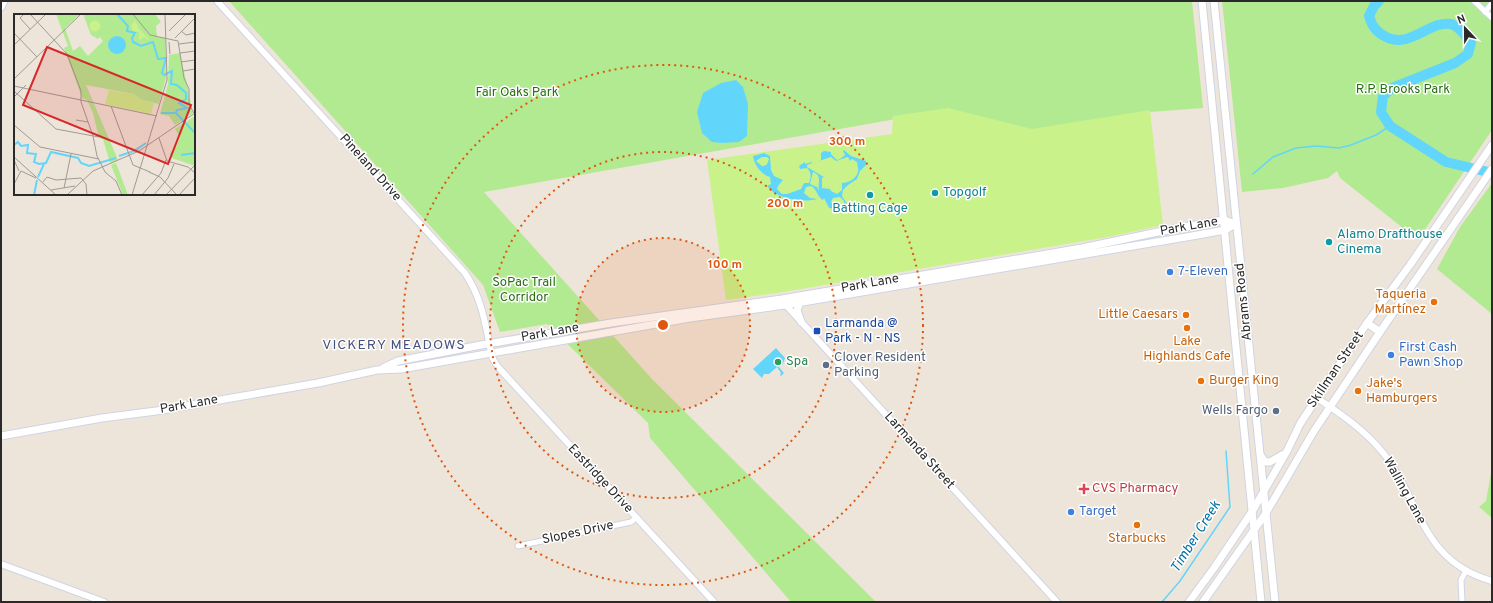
<svg xmlns="http://www.w3.org/2000/svg" width="1493" height="603" viewBox="0 0 1493 603" font-family="Overpass,sans-serif">
  <style>
    .green { fill: #b2ea91 }
    .pitch { fill: #c9f28b }
    .water { fill: #62d6fa; fill-rule: evenodd }
    .lines { fill: none; stroke-linecap: round; stroke-linejoin: round }
    .stream { stroke: #62d6fa; stroke-width: 1.5 }
    .river { stroke: #62d6fa; stroke-width: 10 }
    .minor-casing { stroke: #cfd4e4; stroke-width: 7 }
    .tertiary-casing { stroke: #cfd4e4; stroke-width: 8 }
    .secondary-casing { stroke: #cfd4e4; stroke-width: 9 }
    .minor { stroke: #fff; stroke-width: 5 }
    .tertiary { stroke: #fff; stroke-width: 6 }
    .secondary { stroke: #fff; stroke-width: 7 }
    .ring { fill: none; stroke: #de570e; stroke-width: 2; stroke-dasharray: 2 4 }
    .culture-dot { fill: #0f9aa8; stroke: #fff; stroke-width: 1.5 }
    .shop-dot { fill: #3f7fe0; stroke: #fff; stroke-width: 1.5 }
    .food-dot { fill: #e8710a; stroke: #fff; stroke-width: 1.5 }
    .transit-dot { fill: #1a4fb4; stroke: #fff; stroke-width: 1.5 }
    .leisure-dot { fill: #2e9e5b; stroke: #fff; stroke-width: 1.5 }
    .service-dot { fill: #5c6f8a; stroke: #fff; stroke-width: 1.5 }
    .health-dot { fill: #e0444e; stroke: #fff; stroke-width: 1.5 }
    .labels { text-anchor: middle; dominant-baseline: central; stroke-width: 3; stroke-linejoin: round; paint-order: stroke }
    .park-label { font-size: 13px; fill: #286e13; stroke: #fff }
    .street-label { font-size: 13px; fill: #2a2a2a; stroke: #fff }
    .culture-label { font-size: 13px; fill: #0d838f; stroke: #fff; text-anchor: start }
    .shop-label { font-size: 13px; fill: #366cbe; stroke: #fff; text-anchor: start }
    .food-label { font-size: 13px; fill: #c56008; stroke: #fff; text-anchor: end }
    .transit-label { font-size: 13px; fill: #164399; stroke: #fff; text-anchor: start }
    .service-label { font-size: 13px; fill: #4e5e75; stroke: #fff; text-anchor: start }
    .leisure-label { font-size: 13px; fill: #27864d; stroke: #fff; text-anchor: start }
    .health-label { font-size: 13px; fill: #be3a42; stroke: #fff; text-anchor: start }
    .neighbourhood-label { font-size: 14px; letter-spacing: 1px; fill: #46517f; stroke: #fff }
    .water-label { font-size: 14px; font-style: italic; fill: #0072a8; stroke: #fff }
    .inset-river { fill: none; stroke: #62d6fa; stroke-width: 2 }
    .inset-road { fill: none; stroke: #a09a94; stroke-width: 1 }
    .view { fill: #d62828; fill-opacity: 0.15; stroke: #d62828; stroke-width: 2 }
    .inset-edge { fill: none; stroke: #2a2a2a; stroke-width: 2 }
    .centre { fill: #de570e; stroke: #fff; stroke-width: 2 }
    .ring-label { font-size: 12px; text-anchor: middle; font-weight: bold; fill: #de570e; stroke: #fff; stroke-width: 3; stroke-linejoin: round; paint-order: stroke }
  </style>
  <rect width="100%" height="100%" fill="#eee5da"/>
  <!-- green -->
  <g class="green">
    <path d="M 229,1 L 1192,1 L 1203,108 L 1150,112 L 1039,131 L 947,110 L 484,192 L 652,379 L 876,602 L 791,602 L 650,438 L 648,423 L 547,324 L 500,332 L 483,285 Z"/>
    <path d="M 1222,1 L 1492,1 L 1492,130 L 1418,240 L 1340,178 L 1337,171 L 1328,178 L 1283,188 L 1242,192 Z"/>
    <path d="M 1492,183 L 1492,314 L 1437,269 L 1460,227 Z"/>
    <path d="M 1492,467 L 1492,518 L 1479,507 L 1486,501 Z"/>
  </g>
  <!-- pitch -->
  <path class="pitch" d="M 948,108 L 1032,129 L 1150,110 L 1163,225 L 1108,237 L 777,293 L 726,300 L 707,160 L 892,134 L 893,116 Z"/>
  <!-- water -->
  <g class="water">
    <path d="M 736,80 L 743,87 L 748,104 L 747,136 L 739,142 L 722,143 L 712,142 L 702,133 L 697,112 L 703,93 L 721,83 Z"/>
    <path d="M 844,150 L 851,156 L 866,161 L 867,164 L 860,171 L 857,179 L 848,185 L 843,190 L 842,196 L 847,204 L 844,210 L 829,208 L 824,198 L 823,200 C 817,197 817,189 811,186 L 806,187 L 804,193 L 810,198 L 817,199 C 803,203 776,199 767,186 L 771,184 L 770,177 C 761,174 754,165 753,156 L 764,153 L 770,156 L 771,170 L 774,176 L 783,180 L 778,186 L 777,189 L 782,194 L 787,194 L 801,189 L 804,183 L 809,183 C 811,177 812,173 807,168 L 800,169 L 799,166 L 805,162 L 805,164 L 812,162 L 812,163 L 807,165 L 807,167 L 824,177 L 822,178 L 822,188 L 830,189 L 831,191 L 837,194 L 842,190 L 842,183 C 848,183 856,179 858,172 C 859,169 857,165 857,162 L 852,159 L 850,161 L 848,157 L 836,161 L 831,157 L 819,161 L 821,160 L 821,153 L 824,151 L 831,152 L 831,154 L 837,160 L 840,159 L 845,155 L 843,151 ZM 762,157 L 767,157 L 769,159 C 767,164 767,166 762,166 L 756,161 ZM 813,172 C 823,176 817,183 819,191 L 817,187 L 810,184 ZM 840,197 L 844,201 L 844,204 L 842,207 L 836,207 L 831,202 L 833,198 Z"/>
    <path d="M 776,348 L 785,358 L 783,364 L 779,367 L 784,373 L 781,376 L 780,375 L 781,373 L 777,367 L 769,374 L 764,374 L 762,378 L 753,369 Z"/>
  </g>
  <g class="lines">
    <!-- stream -->
    <g class="stream">
      <path d="M 1253,174 L 1273,157 L 1296,148 L 1316,146 L 1339,148 L 1351,145 L 1376,135 L 1390,126"/>
      <path d="M 1162,602 L 1180,581 L 1230,507 L 1226,451"/>
    </g>
    <!-- river -->
    <path class="river" d="M 1379,1 L 1374,6 L 1369,16 C 1372,26 1376,32 1386,37 C 1410,49 1430,20 1451,24 C 1460,26 1465,36 1471,43 L 1468,54 L 1455,63 L 1392,88 L 1383,96 L 1381,112 L 1390,126 L 1446,162 L 1492,173"/>
    <!-- minor casing -->
    <g class="minor-casing">
      <g id="minor">
        <path d="M 1474,1 L 1492,18"/>
        <path d="M 1485,12 L 1492,3"/>
        <path d="M 518,546 L 631,522 L 636,518"/>
        <path d="M 1462,602 L 1461,580 L 1466,571"/>
      </g>
    </g>
    <!-- tertiary casing -->
    <g class="tertiary-casing">
      <g id="tertiary">
        <path d="M 217,1 L 465,273 C 482,299 485,322 491,352 L 493,359 L 498,367 L 714,602"/>
        <path d="M 784,303 L 1057,602"/>
        <path d="M 1317,398 C 1341,414 1366,431 1384,454 C 1422,503 1421,561 1492,581"/>
        <path d="M 1,564 L 104,602"/>
      </g>
    </g>
    <!-- secondary casing -->
    <g class="secondary-casing">
      <g id="secondary">
        <path d="M 1202,1 L 1261,602"/>
        <path d="M 1214,1 L 1275,602"/>
        <path d="M 1,7 L 4,1"/>
        <path d="M 800,302 L 797,310 L 801,322"/>
        <path d="M 1367,323 L 1380,332"/>
        <path d="M 383,368 L 398,361 L 481,345 L 611,323 L 782,299 L 1082,248 L 1158,232 L 1217,221 L 1224,220 L 1236,224"/>
        <path d="M 1,436 L 102,418 L 156,411 L 318,383 L 377,370 L 401,369 L 690,318 L 785,305 L 1192,236 L 1225,230 L 1236,224"/>
        <path d="M 1261,456 L 1265,462 L 1270,462 L 1282,455"/>
        <path d="M 1189,602 L 1214,568 L 1253,510 L 1287,451 L 1300,424 L 1317,398 L 1367,323 L 1410,265 L 1492,145"/>
        <path d="M 1203,602 L 1266,513 L 1314,431 L 1380,332 L 1492,169"/>
      </g>
    </g>
    <!-- minor -->
    <use href="#minor" class="minor"/>
    <!-- tertiary -->
    <use href="#tertiary" class="tertiary"/>
    <!-- secondary -->
    <use href="#secondary" class="secondary"/>
  </g>
  <!-- distance rings -->
  <circle cx="663" cy="325" r="87" fill="#de570e" fill-opacity=".12"/>
  <g class="ring">
    <circle cx="663" cy="325" r="87"/>
    <circle cx="663" cy="325" r="173"/>
    <circle cx="663" cy="325" r="260"/>
  </g>
  <!-- markers -->
  <g class="culture-dot">
    <circle cx="935" cy="193" r="4"/>
    <circle cx="870" cy="195" r="4"/>
    <circle cx="1329" cy="242" r="4"/>
  </g>
  <g class="shop-dot">
    <circle cx="1170" cy="272" r="4"/>
    <circle cx="1391" cy="355" r="4"/>
    <circle cx="1071" cy="512" r="4"/>
  </g>
  <g class="food-dot">
    <circle cx="1434" cy="302" r="4"/>
    <circle cx="1186" cy="315" r="4"/>
    <circle cx="1187" cy="328" r="4"/>
    <circle cx="1201" cy="381" r="4"/>
    <circle cx="1358" cy="391" r="4"/>
    <circle cx="1137" cy="525" r="4"/>
  </g>
  <rect class="transit-dot" x="813" y="327" width="8" height="8" rx="2"/>
  <circle class="leisure-dot" cx="778" cy="362" r="4"/>
  <g class="service-dot">
    <circle cx="826" cy="365" r="4"/>
    <circle cx="1276" cy="411" r="4"/>
  </g>
  <path class="health-dot" d="M1082 483h4v4h4v4h-4v4h-4v-4h-4v-4h4z"/>
  <g class="labels">
    <!-- park labels -->
    <g class="park-label">
      <text x="1403" y="90">R.P. Brooks Park</text>
      <text x="517" y="93">Fair Oaks Park</text>
      <text x="524" y="283">SoPac Trail<tspan x="524" dy="15">Corridor</tspan></text>
    </g>
    <!-- street labels -->
    <g class="street-label">
      <text transform="translate(370 168) rotate(48)">Pineland Drive</text>
      <text transform="translate(1189 227) rotate(-10)">Park Lane</text>
      <text transform="translate(870 284) rotate(-10)">Park Lane</text>
      <text transform="translate(1244 302) rotate(-96)">Abrams Road</text>
      <text transform="translate(550 333) rotate(-10)">Park Lane</text>
      <text transform="translate(1336 370) rotate(-56)">Skillman Street</text>
      <text transform="translate(189 405) rotate(-10)">Park Lane</text>
      <text transform="translate(919 451) rotate(48)">Larmanda Street</text>
      <text transform="translate(600 479) rotate(47)">Eastridge Drive</text>
      <text transform="translate(1404 491) rotate(61)">Walling Lane</text>
      <text transform="translate(578 533) rotate(-12)">Slopes Drive</text>
    </g>
    <!-- culture labels -->
    <g class="culture-label">
      <text x="943" y="193">Topgolf</text>
      <text x="870" y="209" text-anchor="middle">Batting Cage</text>
      <text x="1337" y="235">Alamo Drafthouse<tspan x="1337" dy="15">Cinema</tspan></text>
    </g>
    <!-- shop labels -->
    <g class="shop-label">
      <text x="1178" y="272">7-Eleven</text>
      <text x="1399" y="348">First Cash<tspan x="1399" dy="15">Pawn Shop</tspan></text>
      <text x="1079" y="512">Target</text>
    </g>
    <!-- food labels -->
    <g class="food-label">
      <text x="1426" y="295">Taqueria<tspan x="1426" dy="15">Martínez</tspan></text>
      <text x="1178" y="315">Little Caesars</text>
      <text x="1187" y="342" text-anchor="middle">Lake<tspan x="1187" dy="15">Highlands Cafe</tspan></text>
      <text x="1209" y="381" text-anchor="start">Burger King</text>
      <text x="1366" y="384" text-anchor="start">Jake's<tspan x="1366" dy="15">Hamburgers</tspan></text>
      <text x="1137" y="539" text-anchor="middle">Starbucks</text>
    </g>
    <!-- transit labels -->
    <g class="transit-label">
      <text x="825" y="324">Larmanda @<tspan x="825" dy="15">Park - N - NS</tspan></text>
    </g>
    <!-- service labels -->
    <g class="service-label">
      <text x="834" y="358">Clover Resident<tspan x="834" dy="15">Parking</tspan></text>
      <text x="1268" y="411" text-anchor="end">Wells Fargo</text>
    </g>
    <!-- leisure labels -->
    <g class="leisure-label">
      <text x="786" y="362">Spa</text>
    </g>
    <!-- health labels -->
    <g class="health-label">
      <text x="1092" y="489">CVS Pharmacy</text>
    </g>
    <!-- neighbourhood labels -->
    <g class="neighbourhood-label">
      <text x="394" y="345">VICKERY MEADOWS</text>
    </g>
    <!-- water labels -->
    <g class="water-label">
      <text transform="translate(1196 537) rotate(-58)">Timber Creek</text>
    </g>
  </g>
  <!-- overview -->
  <g transform="translate(14 14)">
    <rect width="181" height="181" fill="#eee5da"/>
    <path d="M 42,0 L 66,0 L 51,14 L 59,37 L 66,32 L 74,42 L 89,27 L 86,23 L 84,25 L 77,21 L 69,0 L 141,0 L 147,8 L 142,12 L 143,23 L 151,24 L 152,63 L 145,90 L 128,86 L 120,80 L 72,71 L 104,146 L 96,149 L 89,125 L 85,124 L 79,99 L 73,86 L 68,84 L 50,34 L 54,32 ZM 166,39 L 179,99 L 161,111 L 155,102 L 146,100 L 154,70 L 155,41 ZM 181,102 L 181,152 L 158,144 L 156,140 L 162,133 L 166,123 L 161,115 ZM 102,149 L 114,181 L 109,181 L 97,151 Z" fill="#b2ea91"/>
    <path d="M 121,6 L 125,15 L 135,25 L 133,26 L 131,23 L 125,26 L 125,18 L 119,17 L 117,12 ZM75.5 12a5.5 5.5 0 1 1 11 0a5.5 5.5 0 1 1-11 0ZM 95,76 L 120,80 L 128,86 L 140,88 L 137,100 L 91,90 Z" fill="#c9f28b"/>
    <path d="M94 31a9 9 0 1 1 18 0a9 9 0 1 1-18 0Z" fill="#62d6fa"/>
    <path class="inset-river" d="M 103,0 L 114,12 L 113,17 L 121,19 L 118,24 L 119,28 L 127,32 L 139,28 L 144,45 L 152,44 L 148,59 L 150,61 L 158,57 L 157,70 L 163,71 L 172,79 L 172,85 L 165,89 L 173,94 L 163,96 L 162,99 L 181,119M 147,99 L 162,99M 0,131 L 4,128 L 7,132 L 14,131 L 13,139 L 22,140 L 20,148 L 25,150 L 32,149 L 37,138 L 64,144 L 67,149 L 75,152 L 102,144M 167,141 L 181,139M 105,142 L 120,137 L 132,129M 24,163 L 30,150M 20,181 L 23,166"/>
    <path class="inset-road" d="M 10,0 L 6,4 L 16,15M 16,0 L 53,40 L 67,77 L 67,88 L 79,122 L 83,142 L 91,158 L 102,167 L 108,181M 119,0 L 136,21 L 164,27 L 170,64 L 175,75 L 175,90 L 180,99M 155,17 L 172,0M 167,17 L 172,21 L 181,19M 0,19 L 23,43M 161,24 L 181,4M 155,28 L 156,40M 165,30 L 181,28M 0,31 L 32,0M 166,39 L 181,37M 167,48 L 181,46M 169,57 L 181,55M 0,65 L 67,0M 0,72 L 143,102M 0,77 L 42,115 L 85,123M 0,83 L 12,71M 97,92 L 119,151 L 136,158M 62,106 L 74,108M 0,111 L 26,133 L 85,145M 145,124 L 153,147 L 174,153 L 181,159M 0,143 L 42,181M 0,146 L 5,157M 135,158 L 146,163 L 163,181M 29,168 L 33,163 L 42,166 L 67,164 L 72,170 L 73,181M 0,170 L 7,157 L 22,164M 50,174 L 57,140M 37,176 L 61,172M 53,181 L 79,157 L 125,137 L 181,99M 118,181 L 153,66 L 151,0M 128,181 L 147,159 L 152,146M 140,181 L 154,164 L 160,150M 152,181 L 180,152M 165,181 L 181,164"/>
    <path class="view" d="M 33,33 L 177,91 L 154,150 L 9,91 Z"/>
    <rect width="181" height="181" class="inset-edge"/>
  </g>
  <circle cx="663" cy="325" r="6" class="centre"/>
  <g class="ring-label">
    <text x="847" y="145">300 m</text>
    <text x="785" y="207">200 m</text>
    <text x="725" y="268">100 m</text>
  </g>
  <!-- border -->
  <rect width="1493" height="603" fill="none" stroke="#2a2a2a" stroke-width="4"/>
  <!-- north arrow -->
  <g transform="translate(1465 28) rotate(338)" stroke="#ffffff" stroke-width="3" paint-order="stroke">
  <path d="M0-3L7 15L0 10L-7 15Z" fill="#2a2a2a"/>
  <text y="-6" font-size="11" font-weight="bold" text-anchor="middle" fill="#2a2a2a">N</text>
  </g>
</svg>
